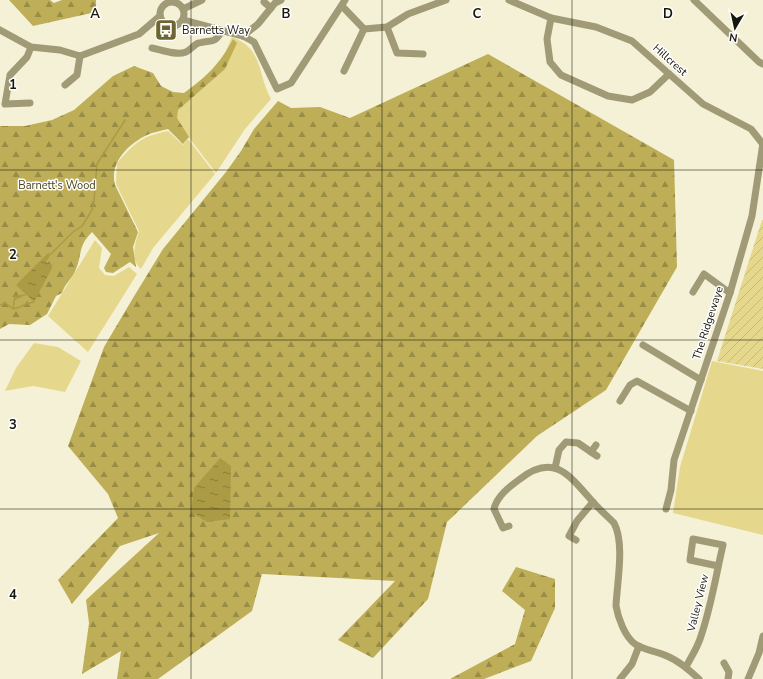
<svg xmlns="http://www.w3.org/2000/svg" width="763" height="679" viewBox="0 0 763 679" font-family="'Nunito Sans',sans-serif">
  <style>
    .green { fill: #e5d88c }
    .forest { fill: url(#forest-firs) }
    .garden { fill: url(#garden-furrows) }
    .water { fill: url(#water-ripples) }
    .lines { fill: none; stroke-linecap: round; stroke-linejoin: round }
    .stream { stroke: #aa9b44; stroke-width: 1.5 }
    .minor { stroke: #a09a77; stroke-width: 7 }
    .grid { fill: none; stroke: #18170d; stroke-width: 1; stroke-opacity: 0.55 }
    .labels { text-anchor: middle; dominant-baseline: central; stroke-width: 3; stroke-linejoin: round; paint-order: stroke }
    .poi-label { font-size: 11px; fill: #18170d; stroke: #fff; text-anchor: start }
    .street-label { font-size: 11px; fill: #18170d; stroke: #fff }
    .park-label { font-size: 11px; fill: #49431d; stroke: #fff }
    .grid-label { font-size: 13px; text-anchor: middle; font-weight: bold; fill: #18170d; stroke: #fff; stroke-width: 3; stroke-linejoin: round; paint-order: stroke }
  </style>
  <defs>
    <pattern id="forest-firs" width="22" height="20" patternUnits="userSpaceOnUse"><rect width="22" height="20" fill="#bdae57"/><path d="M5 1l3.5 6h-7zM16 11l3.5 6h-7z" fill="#998d46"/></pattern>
    <pattern id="garden-furrows" width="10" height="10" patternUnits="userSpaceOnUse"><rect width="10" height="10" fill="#e5d88c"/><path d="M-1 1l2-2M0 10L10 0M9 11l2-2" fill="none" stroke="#c4b978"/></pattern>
    <pattern id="water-ripples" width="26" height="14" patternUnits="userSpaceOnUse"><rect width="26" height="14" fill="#aa9b44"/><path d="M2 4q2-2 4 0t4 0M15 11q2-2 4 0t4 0" fill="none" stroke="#897d37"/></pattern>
  </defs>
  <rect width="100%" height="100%" fill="#f5f1d6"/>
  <!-- green -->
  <g class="green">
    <path d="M 232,37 C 264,49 257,74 271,99 L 245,129 L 216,173 L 168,110 L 217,71 Z"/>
    <path d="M 168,131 L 183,145 L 188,139 L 215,174 L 153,248 L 141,269 C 130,260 135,243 139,231 L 116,184 L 117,163 C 136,142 140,137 168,131 Z"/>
    <path d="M 95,240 L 102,248 L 99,268 L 105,275 L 114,276 L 129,267 L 137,274 L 88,352 L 48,316 Z"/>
    <path d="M 34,343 L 58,347 L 81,361 L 65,392 L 33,386 L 5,391 L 16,368 Z"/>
    <path d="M 712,361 L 763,371 L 763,535 L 673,513 L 680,467 Z"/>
  </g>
  <!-- forest -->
  <g class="forest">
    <path d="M 9,0 L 50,0 L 54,3 L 62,0 L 96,0 L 96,12 L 33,26 Z"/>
    <path d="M 233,39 L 237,43 L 225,69 L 178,110 L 177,118 L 189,137 L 183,144 L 168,129 C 161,131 153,132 147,135 C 128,144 109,163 115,185 L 138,232 L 133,247 L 136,267 L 130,262 L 113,273 L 106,272 L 104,268 L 111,254 L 92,232 C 77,248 83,252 76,269 C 73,278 65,283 62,293 L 56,296 L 47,314 L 30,325 L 9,324 L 0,329 L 0,126 L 25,126 L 52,120 L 74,110 L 113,76 L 134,66 L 153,73 L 161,86 L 173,92 L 184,93 C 206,77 220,64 233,39 Z"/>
    <path d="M 488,54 L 674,160 L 677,267 L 606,390 L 537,436 L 447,522 L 428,599 L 373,658 L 338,640 L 395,581 L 262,574 L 252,611 L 158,679 L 117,679 L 121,651 L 82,674 L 89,623 L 86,600 L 159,533 L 120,546 L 72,604 L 58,580 L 118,518 L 108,494 L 68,446 L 104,347 L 133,298 L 163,249 L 226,172 L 241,151 L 254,129 L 278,101 L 291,108 L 320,107 L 350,118 Z"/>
    <path d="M 516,567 L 555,579 L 555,608 L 531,661 L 484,679 L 450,679 L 515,644 L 525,610 L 502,591 Z"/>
  </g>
  <!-- garden -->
  <path class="garden" d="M 762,220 L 763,220 L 763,369 L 717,361 Z"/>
  <!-- water -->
  <g class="water">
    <path d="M 48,253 L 51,254 L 46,262 L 52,265 L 52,268 L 34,302 L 16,285 Z"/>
    <path d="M 220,458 L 231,466 L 230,519 L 207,522 L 191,512 L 194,488 Z"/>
  </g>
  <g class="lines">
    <!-- stream -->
    <g class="stream">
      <path d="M 51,254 L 73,232 L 82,226 L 92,210 L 94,201 L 97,164 L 125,120"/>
      <path d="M 15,299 L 22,296"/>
      <path d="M 0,305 L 5,303 C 14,310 14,310 24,305 C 27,303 30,303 34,302"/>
      <path d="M 13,309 L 15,296 L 25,295"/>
    </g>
    <!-- minor -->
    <g class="minor">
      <path d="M 509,0 L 551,18 L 596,27 L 632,41 L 703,104 L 751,129 L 762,143"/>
      <path d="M 694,0 L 759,62 L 763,64"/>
      <circle cx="172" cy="14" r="12"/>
      <path d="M 264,2 L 271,8"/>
      <path d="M 342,6 L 364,29 L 387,27 L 408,14 L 446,0"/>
      <path d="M 183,9 L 202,0"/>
      <path d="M 551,18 L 547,39 L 550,62 L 561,75 L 608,96 L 632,100 L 650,92 L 669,74"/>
      <path d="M 183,20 L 243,36 L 254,42 L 277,89 L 291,83 L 345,0"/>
      <path d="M 387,27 L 397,53 L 423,54"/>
      <path d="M 0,30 L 31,47 L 60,50 L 80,56 L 139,34 L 160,16"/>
      <path d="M 243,36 L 258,24 L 275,3 L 281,0"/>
      <path d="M 152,48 C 162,50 176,56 186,52 C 191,50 194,44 199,43 C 213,39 213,45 222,31"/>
      <path d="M 344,71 L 364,29"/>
      <path d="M 65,85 L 77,75 L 80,56"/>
      <path d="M 30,103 L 5,104 L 10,75 L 27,57 L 31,47"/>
      <path d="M 693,292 L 704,274 L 730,293"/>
      <path d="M 643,345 L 701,380"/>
      <path d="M 620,401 L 630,385 L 637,381 L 691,411"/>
      <path d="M 591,452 L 596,445"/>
      <path d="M 555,468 L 559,450 L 566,442 L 578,443 L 597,456"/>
      <path d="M 666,509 L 671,490 L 674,460 L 730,293 L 752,216 L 763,143"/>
      <path d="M 509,526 L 503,528 L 494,509 C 497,496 509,487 520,479 C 554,452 570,476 592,501 C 599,509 607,516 614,523 C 625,543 617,583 616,606 C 618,618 625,637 635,644 C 643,650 657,651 667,656 C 679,661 689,670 699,679"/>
      <path d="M 576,540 L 569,536 L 577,521 L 593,502"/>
      <path d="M 724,663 L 729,672 L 728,679"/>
      <path d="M 686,667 C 691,657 698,647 701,636 C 711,607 716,575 723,545 L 693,539 L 690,560 L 718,566"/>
      <path d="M 620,679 L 632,664 L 639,646"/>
      <path d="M 748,679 L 759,653 L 763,636"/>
    </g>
  </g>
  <!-- grid -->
  <path class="grid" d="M 191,0 L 191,679M 382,0 L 382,679M 572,0 L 572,679M 0,170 L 763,170M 0,340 L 763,340M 0,509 L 763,509"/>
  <!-- icons -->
  <defs>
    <g id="bus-square" transform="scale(1.15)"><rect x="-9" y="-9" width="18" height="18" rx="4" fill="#6e6532" stroke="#fff"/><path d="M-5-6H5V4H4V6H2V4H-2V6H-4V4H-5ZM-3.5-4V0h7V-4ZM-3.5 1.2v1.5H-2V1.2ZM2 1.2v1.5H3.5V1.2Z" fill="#fff"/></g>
  </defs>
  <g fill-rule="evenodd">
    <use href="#bus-square" x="166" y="30"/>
  </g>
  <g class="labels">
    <!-- poi labels -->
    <g class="poi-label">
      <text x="182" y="30">Barnetts Way</text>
    </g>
    <!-- street labels -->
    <g class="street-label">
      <text transform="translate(670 60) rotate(42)">Hillcrest</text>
      <text transform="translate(708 323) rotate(-72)">The Ridgewaye</text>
      <text transform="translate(698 603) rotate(-76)">Valley View</text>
    </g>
    <!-- park labels -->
    <g class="park-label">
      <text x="57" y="185">Barnett's Wood</text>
    </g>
  </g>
  <g class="grid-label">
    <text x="95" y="18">A</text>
    <text x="286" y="18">B</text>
    <text x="477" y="18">C</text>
    <text x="668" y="18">D</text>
    <text x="13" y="89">1</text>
    <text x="13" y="259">2</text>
    <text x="13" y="429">3</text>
    <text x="13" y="599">4</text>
  </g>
  <!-- north arrow -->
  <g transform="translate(735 28) rotate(189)" stroke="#ffffff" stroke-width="3" paint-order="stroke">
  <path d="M0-3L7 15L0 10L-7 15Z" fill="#18170d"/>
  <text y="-6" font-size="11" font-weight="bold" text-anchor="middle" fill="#18170d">N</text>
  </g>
</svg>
